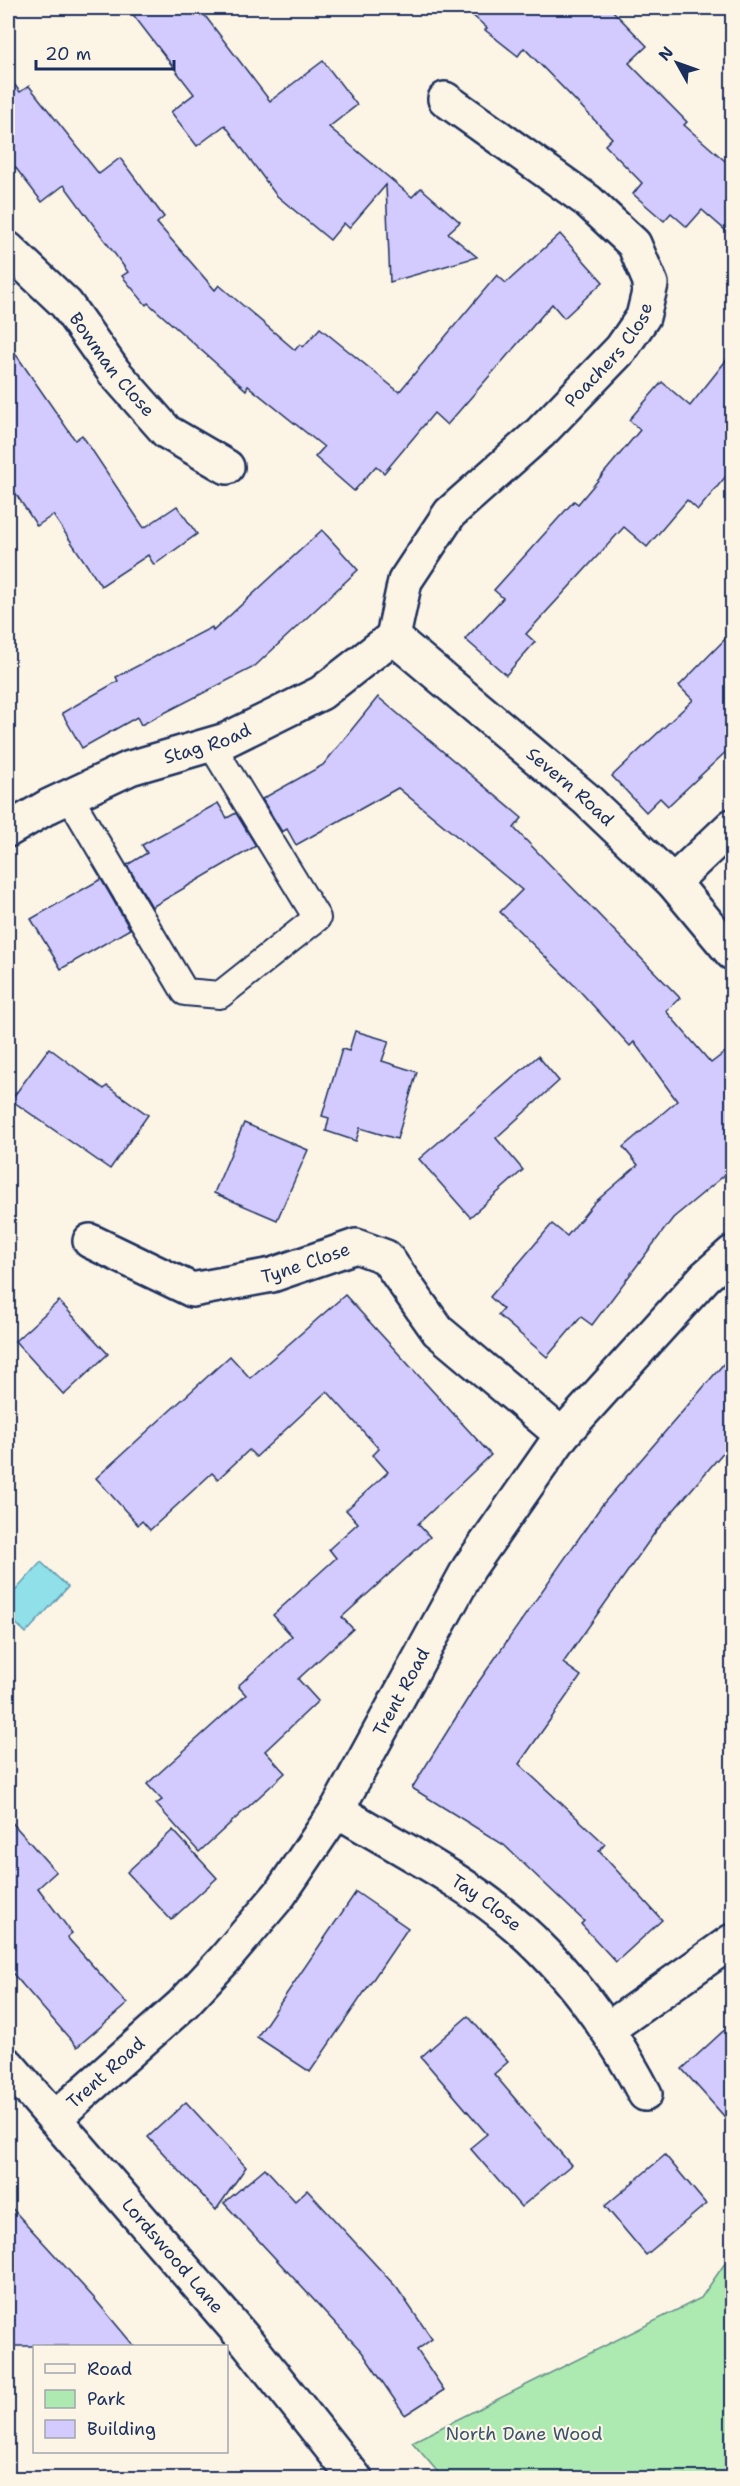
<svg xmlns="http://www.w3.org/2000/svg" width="740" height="2486" viewBox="0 0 740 2486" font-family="'Shantell Sans',sans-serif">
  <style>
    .green { fill: #adeab1; stroke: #648c88; stroke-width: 1.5 }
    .water { fill: #8fe0e9; stroke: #6199b1; stroke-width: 1.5 }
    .building { fill: #d3cbfd; stroke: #1b2f5e; stroke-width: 1.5 }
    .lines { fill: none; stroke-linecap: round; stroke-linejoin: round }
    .service-casing { stroke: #1b2f5e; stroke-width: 30 }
    .minor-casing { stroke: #1b2f5e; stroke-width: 38 }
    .tertiary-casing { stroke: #1b2f5e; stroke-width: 38 }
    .service { stroke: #fcf5e5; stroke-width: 26 }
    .minor { stroke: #fcf5e5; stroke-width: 33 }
    .tertiary { stroke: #fcf5e5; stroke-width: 33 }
    .labels { text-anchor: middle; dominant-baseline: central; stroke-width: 4.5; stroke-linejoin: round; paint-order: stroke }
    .street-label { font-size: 18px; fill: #1b2f5e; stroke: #fcf5e5 }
    .park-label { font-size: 18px; fill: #38546f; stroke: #fcf5e5 }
  </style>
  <rect width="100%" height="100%" fill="#fcf5e5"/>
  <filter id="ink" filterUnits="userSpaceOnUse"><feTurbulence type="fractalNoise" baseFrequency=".0167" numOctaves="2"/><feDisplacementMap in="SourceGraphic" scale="12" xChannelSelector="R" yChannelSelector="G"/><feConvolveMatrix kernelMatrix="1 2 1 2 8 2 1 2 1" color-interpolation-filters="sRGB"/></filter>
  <g filter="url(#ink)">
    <!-- green -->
    <path class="green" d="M 732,2253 L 732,2478 L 443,2478 L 412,2442 L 701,2298 Z"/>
    <!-- water -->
    <path class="water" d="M 41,1562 L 68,1587 L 26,1633 L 8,1616 L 8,1599 Z"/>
    <!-- building -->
    <g class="building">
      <path d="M 128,8 L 199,8 L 270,101 L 323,61 L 357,105 L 329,127 L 412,197 L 421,188 L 460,222 L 448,233 L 477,257 L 390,282 L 386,185 L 349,228 L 344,223 L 330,240 L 276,195 L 225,125 L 197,146 L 171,112 L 194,94 Z"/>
      <path d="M 464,8 L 610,8 L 647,46 L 629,63 L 687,122 L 684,125 L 732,167 L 732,236 L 702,210 L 687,227 L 671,213 L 664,221 L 633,194 L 642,183 L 605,145 L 612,138 L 524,48 L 518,56 L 485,30 L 487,28 Z"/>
      <path d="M 8,76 L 20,92 L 29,86 L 99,174 L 120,158 L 164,217 L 157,223 L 215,290 L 219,285 L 295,350 L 300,344 L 303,347 L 320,328 L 399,392 L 497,275 L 506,283 L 560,234 L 603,282 L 564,318 L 552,304 L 447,425 L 434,413 L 384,473 L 376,466 L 354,491 L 315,457 L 324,447 L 248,386 L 246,390 L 148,303 L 146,305 L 122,276 L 128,272 L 64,185 L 42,202 L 8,158 Z"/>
      <path d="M 8,343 L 75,440 L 82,435 L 144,528 L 177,506 L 197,534 L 154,565 L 148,555 L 101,586 L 53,515 L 37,526 L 8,482 Z"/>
      <path d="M 732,353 L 732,469 L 698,510 L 687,500 L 647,547 L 624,527 L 526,634 L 535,642 L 506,675 L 465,639 L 503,598 L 494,590 L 574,501 L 578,504 L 640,430 L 629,420 L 662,382 L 690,406 Z"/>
      <path d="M 322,530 L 358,570 L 254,667 L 141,725 L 137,717 L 82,748 L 62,713 L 118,681 L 116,677 L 212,627 L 213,631 Z"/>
      <path d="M 732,632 L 732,746 L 668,806 L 660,798 L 646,812 L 612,776 L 693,700 L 679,686 Z"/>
      <path d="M 378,697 L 522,818 L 514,828 L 680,998 L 666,1011 L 711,1063 L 732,1047 L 732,1169 L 673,1218 L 592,1325 L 581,1317 L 547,1357 L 498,1315 L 503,1309 L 490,1297 L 552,1224 L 567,1236 L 594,1203 L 638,1165 L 623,1147 L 677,1101 L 634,1042 L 630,1046 L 578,989 L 500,912 L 522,890 L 398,788 L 296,845 L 287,829 L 282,832 L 262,799 L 323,765 Z"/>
      <path d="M 218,803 L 227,818 L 236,813 L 256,846 L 152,907 L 127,865 L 147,853 L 142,845 Z"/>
      <path d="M 101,879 L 130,929 L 61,969 L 31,919 Z"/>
      <path d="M 355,1031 L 389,1041 L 382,1061 L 417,1072 L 397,1139 L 360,1128 L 356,1141 L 326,1131 L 329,1118 L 322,1116 L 342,1049 L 349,1051 Z"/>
      <path d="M 49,1048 L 104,1089 L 107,1086 L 148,1115 L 110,1169 L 11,1100 Z"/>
      <path d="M 538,1056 L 559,1081 L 496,1138 L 523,1170 L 470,1217 L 419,1159 Z"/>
      <path d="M 244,1123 L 308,1150 L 277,1220 L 214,1193 Z"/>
      <path d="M 345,1295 L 491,1455 L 418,1524 L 430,1537 L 342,1617 L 353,1629 L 298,1679 L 318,1701 L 265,1751 L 285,1773 L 199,1852 L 156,1804 L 162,1800 L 147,1784 L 246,1695 L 238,1686 L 292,1636 L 273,1615 L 336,1558 L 329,1549 L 358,1523 L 346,1510 L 388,1472 L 373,1455 L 379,1449 L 327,1391 L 256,1457 L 249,1450 L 218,1479 L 212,1473 L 150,1530 L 142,1521 L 138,1525 L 96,1478 L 230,1356 L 250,1378 Z"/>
      <path d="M 59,1301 L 108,1354 L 64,1395 L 15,1341 Z"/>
      <path d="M 732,1354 L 732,1442 L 656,1531 L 563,1663 L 581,1676 L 519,1764 L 605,1844 L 599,1851 L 662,1920 L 616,1962 L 581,1924 L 584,1921 L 504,1845 L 412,1788 L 475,1687 L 602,1505 Z"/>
      <path d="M 8,1818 L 56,1872 L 38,1888 L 72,1933 L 67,1937 L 127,2004 L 77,2047 L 8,1968 Z"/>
      <path d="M 173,1830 L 217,1878 L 171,1920 L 127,1872 Z"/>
      <path d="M 356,1892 L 408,1928 L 310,2072 L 257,2037 Z"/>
      <path d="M 468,2016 L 508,2062 L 494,2074 L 571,2165 L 521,2207 L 470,2148 L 487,2134 L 421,2057 Z"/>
      <path d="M 732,2023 L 732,2125 L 682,2069 Z"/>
      <path d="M 186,2102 L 246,2167 L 216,2210 L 148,2137 Z"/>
      <path d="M 665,2155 L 706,2204 L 646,2255 L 605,2206 Z"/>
      <path d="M 265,2168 L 295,2201 L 307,2190 L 397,2288 L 432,2339 L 417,2350 L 444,2390 L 405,2415 L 362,2352 L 224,2203 Z"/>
      <path d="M 8,2204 L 94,2298 L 134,2346 L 8,2346 Z"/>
    </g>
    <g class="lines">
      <!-- service casing -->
      <g class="service-casing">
        <path id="service" d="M 69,796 L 185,992 L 220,995 L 317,918 L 211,744"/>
      </g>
      <!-- minor casing -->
      <g class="minor-casing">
        <g id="minor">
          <path id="s1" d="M 8,249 L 66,304 L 114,372 L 167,432 L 227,467"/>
          <path id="s2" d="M 393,637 L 405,581 L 450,513 L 540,433 L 621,349 L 643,317 L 651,284 L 634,244 L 588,201 L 445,99"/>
          <path id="s3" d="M 393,637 L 586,799 L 673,882 L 732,953"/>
          <path id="s4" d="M 8,830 L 49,806 L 130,768 L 226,740 L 321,693 L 393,637"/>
          <path d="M 673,882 L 732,826"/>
          <path id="s5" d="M 90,1241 L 192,1290 L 272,1275 L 356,1246 L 386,1257 L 438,1331 L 562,1435"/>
          <path id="s6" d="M 337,1810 C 397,1847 465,1880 518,1927 C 571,1974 612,2031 645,2094"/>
          <path d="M 608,2029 L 732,1941"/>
          <path id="s7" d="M 55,2118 L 182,2005 L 224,1960 L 280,1894 L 337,1810 L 469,1568 L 562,1435 L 705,1277 L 732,1253"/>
        </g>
      </g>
      <!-- tertiary casing -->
      <g class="tertiary-casing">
        <g id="tertiary">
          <path id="s8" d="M 8,2065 L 248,2343 L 355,2478"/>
        </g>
      </g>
      <!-- service -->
      <use href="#service" class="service"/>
      <!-- minor -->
      <use href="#minor" class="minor"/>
      <!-- tertiary -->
      <use href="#tertiary" class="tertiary"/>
    </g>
  </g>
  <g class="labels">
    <!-- street labels -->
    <g class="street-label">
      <text stroke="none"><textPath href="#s2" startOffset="364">Poachers Close</textPath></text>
      <text stroke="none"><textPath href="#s1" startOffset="156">Bowman Close</textPath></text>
      <text stroke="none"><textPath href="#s4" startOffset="218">Stag Road</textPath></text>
      <text stroke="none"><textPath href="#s3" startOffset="232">Severn Road</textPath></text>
      <text stroke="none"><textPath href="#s5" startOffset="230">Tyne Close</textPath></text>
      <text stroke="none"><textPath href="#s7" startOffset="554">Trent Road</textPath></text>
      <text stroke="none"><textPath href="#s6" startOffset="176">Tay Close</textPath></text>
      <text stroke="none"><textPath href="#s7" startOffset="68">Trent Road</textPath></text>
      <text stroke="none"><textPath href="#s8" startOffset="252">Lordswood Lane</textPath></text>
    </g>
    <!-- park labels -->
    <g class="park-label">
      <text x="524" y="2434">North Dane Wood</text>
    </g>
  </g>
  <!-- margin -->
  <rect width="740" height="2486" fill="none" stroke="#fcf5e5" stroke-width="30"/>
  <rect x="15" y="15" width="710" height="2456" fill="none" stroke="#1b2f5e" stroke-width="2" filter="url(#ink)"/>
  <!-- legend -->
  <rect x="33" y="2345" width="195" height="108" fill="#fcf5e5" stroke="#a2a6af" stroke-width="1.5"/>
  <rect x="45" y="2364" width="30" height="9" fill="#fcf5e5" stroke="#a2a6af" stroke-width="1.5"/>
  <text x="87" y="2375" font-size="18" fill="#1b2f5e">Road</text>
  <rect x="45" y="2390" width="30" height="18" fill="#adeab1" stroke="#a2a6af" stroke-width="1.5"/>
  <text x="87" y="2405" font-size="18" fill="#1b2f5e">Park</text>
  <rect x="45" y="2420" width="30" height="18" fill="#d3cbfd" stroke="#a2a6af" stroke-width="1.5"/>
  <text x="87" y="2435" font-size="18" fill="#1b2f5e">Building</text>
  <!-- north arrow -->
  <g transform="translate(677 63) rotate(310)" stroke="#fcf5e5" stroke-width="4.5" paint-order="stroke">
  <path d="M0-4.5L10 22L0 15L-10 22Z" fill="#1b2f5e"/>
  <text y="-9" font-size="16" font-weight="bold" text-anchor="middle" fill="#1b2f5e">N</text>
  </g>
  <!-- scale -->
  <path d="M36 60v9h138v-9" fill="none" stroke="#1b2f5e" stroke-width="3"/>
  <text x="45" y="60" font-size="18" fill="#1b2f5e" stroke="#fcf5e5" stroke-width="4.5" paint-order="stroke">20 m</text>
</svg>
